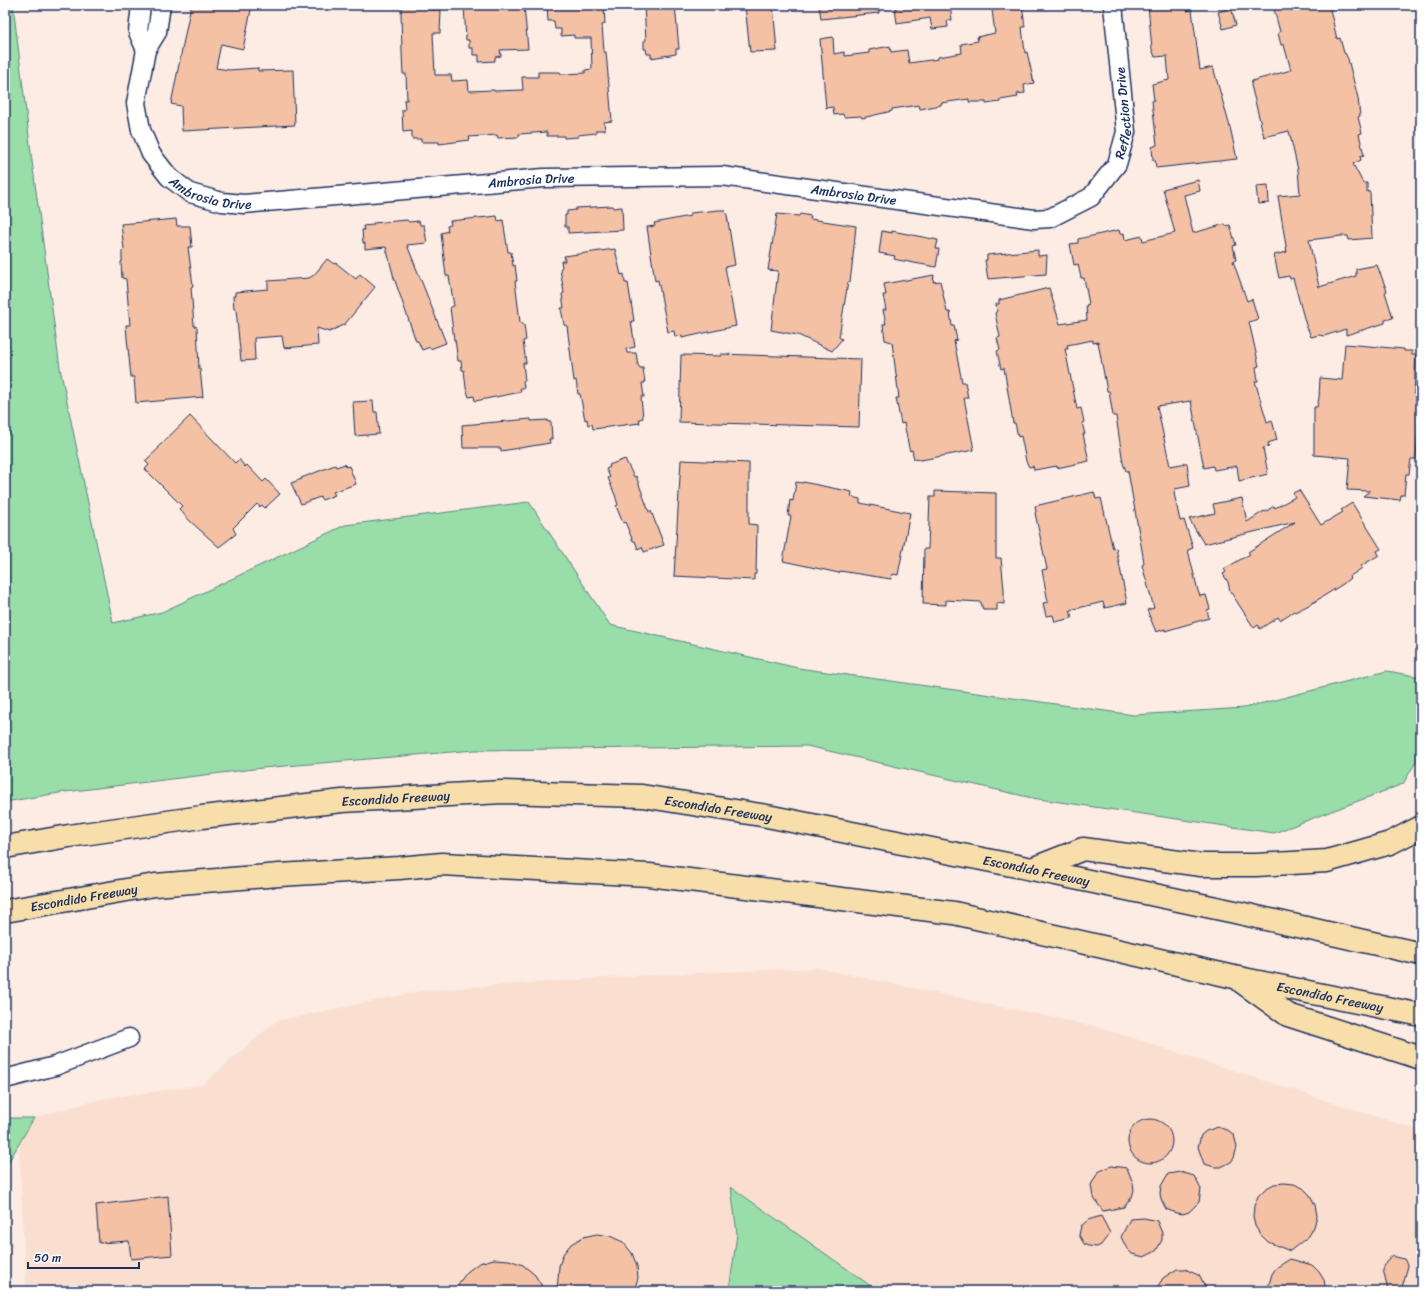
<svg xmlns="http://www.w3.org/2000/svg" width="1426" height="1296" viewBox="0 0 1426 1296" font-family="Sriracha,sans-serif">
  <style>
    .built { fill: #fadfd1 }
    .green { fill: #99dda9; stroke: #5a8684 }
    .building { fill: #f4c1a5; stroke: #1b2f5e }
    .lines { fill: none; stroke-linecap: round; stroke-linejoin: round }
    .minor-casing { stroke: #1b2f5e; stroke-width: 21 }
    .highway-casing { stroke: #1b2f5e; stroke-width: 25 }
    .minor { stroke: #fff; stroke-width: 18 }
    .highway { stroke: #f8deab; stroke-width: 22 }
    .labels { text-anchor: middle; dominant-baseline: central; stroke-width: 3; stroke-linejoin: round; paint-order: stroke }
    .street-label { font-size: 13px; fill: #1b2f5e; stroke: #fff }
  </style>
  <rect width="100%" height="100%" fill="#fcece4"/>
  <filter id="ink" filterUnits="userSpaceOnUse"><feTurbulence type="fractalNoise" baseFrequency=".025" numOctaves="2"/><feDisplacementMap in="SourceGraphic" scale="8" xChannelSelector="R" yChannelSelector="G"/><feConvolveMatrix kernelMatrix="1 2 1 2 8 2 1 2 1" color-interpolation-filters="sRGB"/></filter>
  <g filter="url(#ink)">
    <!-- built -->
    <path class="built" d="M 818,968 L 1098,1027 L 1421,1131 L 1421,1291 L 878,1291 L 732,1187 L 737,1234 L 729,1291 L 26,1291 L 19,1145 L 34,1118 L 100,1099 L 202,1085 L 276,1021 L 426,990 L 651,975 Z"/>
    <!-- green -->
    <g class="green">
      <path d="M 5,5 L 13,5 L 32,161 L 60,368 L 113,623 L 162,612 L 345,525 L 529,502 L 610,625 L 798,668 L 1134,715 L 1244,708 L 1387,671 L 1421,677 L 1421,753 L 1403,784 L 1274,833 L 1032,798 L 807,746 L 475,750 L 262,768 L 65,792 L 5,802 Z"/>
      <path d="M 5,1118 L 34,1118 L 5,1168 Z"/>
      <path d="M 731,1187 L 878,1291 L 729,1291 L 737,1234 Z"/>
    </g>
    <!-- building -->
    <g class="building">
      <path d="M 191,5 L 252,5 L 243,49 L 221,44 L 216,68 L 229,70 L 258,68 L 258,71 L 293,70 L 295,125 L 182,131 L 181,106 L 171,104 Z"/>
      <path d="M 403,5 L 428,5 L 428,10 L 441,10 L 440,33 L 433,33 L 435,75 L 451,75 L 452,81 L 468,80 L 469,91 L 494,90 L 494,91 L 523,90 L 522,77 L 538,77 L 538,72 L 560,72 L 561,74 L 585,73 L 585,70 L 592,69 L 591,38 L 574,38 L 574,35 L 561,36 L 561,29 L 555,29 L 554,21 L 548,21 L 547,5 L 604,5 L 605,24 L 602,25 L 604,52 L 606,52 L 612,121 L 604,122 L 605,130 L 596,130 L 596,133 L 578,135 L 578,137 L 564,138 L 564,136 L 547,136 L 547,132 L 519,134 L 519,137 L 498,138 L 497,135 L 469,137 L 470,140 L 439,144 L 439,142 L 421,142 L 421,139 L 412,139 L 412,131 L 403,132 L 402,110 L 405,110 L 404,100 L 407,100 L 406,74 L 403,74 L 402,53 L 401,13 Z"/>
      <path d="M 464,5 L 524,5 L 528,49 L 500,50 L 501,56 L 495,57 L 495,61 L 479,62 L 479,55 L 473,55 L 473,48 L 469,48 L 469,40 L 466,40 Z"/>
      <path d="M 644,5 L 675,5 L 679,49 L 676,49 L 676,54 L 651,58 L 651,54 L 647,54 L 646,49 L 644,49 L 644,41 L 646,40 Z"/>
      <path d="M 745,5 L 773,5 L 777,51 L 750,52 Z"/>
      <path d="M 819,5 L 879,5 L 879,13 L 821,19 Z"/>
      <path d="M 896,5 L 950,5 L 952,20 L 947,20 L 948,27 L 932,29 L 930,18 L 897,23 L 895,9 L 896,9 Z"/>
      <path d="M 995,5 L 1022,5 L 1025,27 L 1022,27 L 1025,53 L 1027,52 L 1034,83 L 1024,85 L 1025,93 L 1017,94 L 1018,97 L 1000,100 L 1000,102 L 986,104 L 986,102 L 969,102 L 969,99 L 941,103 L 941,105 L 920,109 L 919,105 L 892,109 L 892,111 L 862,118 L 861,116 L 844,117 L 843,114 L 834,115 L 833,107 L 826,108 L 820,39 L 833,37 L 834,54 L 844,52 L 845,56 L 869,53 L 869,50 L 890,46 L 891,52 L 907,50 L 909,63 L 938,59 L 938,57 L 962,53 L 961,44 L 978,41 L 977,37 L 995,33 L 992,10 L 996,10 Z"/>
      <path d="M 1148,5 L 1186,5 L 1187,11 L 1192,10 L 1200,70 L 1213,67 L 1230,127 L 1237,159 L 1156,168 L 1155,160 L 1153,160 L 1152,147 L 1157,145 L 1152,101 L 1154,100 L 1152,84 L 1169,80 L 1167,56 L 1155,57 L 1152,49 Z"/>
      <path d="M 1273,5 L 1329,5 L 1337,39 L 1340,38 L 1344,53 L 1345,53 L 1348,59 L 1358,98 L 1360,116 L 1358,117 L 1362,133 L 1359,134 L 1364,155 L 1360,156 L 1361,160 L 1353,164 L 1363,183 L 1367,183 L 1367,192 L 1370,192 L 1372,238 L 1349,240 L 1348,236 L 1341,236 L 1309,240 L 1319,287 L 1356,276 L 1356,269 L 1377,265 L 1387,291 L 1385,292 L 1393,318 L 1385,320 L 1385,323 L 1346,335 L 1346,329 L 1324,336 L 1319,335 L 1311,337 L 1308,329 L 1307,329 L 1293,278 L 1290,279 L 1289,276 L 1279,278 L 1274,255 L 1287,252 L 1278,196 L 1300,194 L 1298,170 L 1289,131 L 1264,137 L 1251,85 L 1252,81 L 1291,70 L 1284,45 L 1281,45 L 1278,33 L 1280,32 Z"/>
      <path d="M 1231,8 L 1236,25 L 1223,29 L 1218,12 Z"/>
      <path d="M 1198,180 L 1200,191 L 1184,195 L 1193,233 L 1225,224 L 1226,226 L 1230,225 L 1236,245 L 1233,246 L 1236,260 L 1233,261 L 1247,301 L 1252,299 L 1258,319 L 1249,322 L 1259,366 L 1256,367 L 1258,381 L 1255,381 L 1267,422 L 1272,420 L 1277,440 L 1268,443 L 1269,447 L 1263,448 L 1268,474 L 1239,481 L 1237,466 L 1214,470 L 1213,466 L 1204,468 L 1191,401 L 1157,406 L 1170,466 L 1187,463 L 1190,486 L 1175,489 L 1174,493 L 1180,521 L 1184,520 L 1193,548 L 1188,550 L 1198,591 L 1200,596 L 1206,595 L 1210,609 L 1207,610 L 1209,618 L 1165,631 L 1165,629 L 1156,632 L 1147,610 L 1154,608 L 1142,565 L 1144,564 L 1143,556 L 1128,471 L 1126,471 L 1123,463 L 1116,416 L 1113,416 L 1109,391 L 1107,391 L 1098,342 L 1093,343 L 1093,340 L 1067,345 L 1068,349 L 1065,349 L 1077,409 L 1081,408 L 1084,422 L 1082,423 L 1085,434 L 1083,434 L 1089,461 L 1057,468 L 1057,466 L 1034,470 L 1033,466 L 1029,467 L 1026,461 L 1021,436 L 1018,437 L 1015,423 L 1013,423 L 1004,368 L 1001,369 L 997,351 L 1000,350 L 997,338 L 1000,337 L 995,313 L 997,311 L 996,304 L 999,304 L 999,300 L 1049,288 L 1060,324 L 1087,320 L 1086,305 L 1089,304 L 1084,278 L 1081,278 L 1078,264 L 1074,265 L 1070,244 L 1078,243 L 1078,239 L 1119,230 L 1120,234 L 1124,233 L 1125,240 L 1142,236 L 1143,241 L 1175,233 L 1163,189 Z"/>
      <path d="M 1268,185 L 1269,203 L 1258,204 L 1256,186 Z"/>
      <path d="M 612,206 L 613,208 L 622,207 L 623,230 L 568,233 L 568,227 L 565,227 L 565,215 L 567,215 L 567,211 L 576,210 L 576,208 Z"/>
      <path d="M 719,210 L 724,210 L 727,215 L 735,265 L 725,267 L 736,326 L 682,338 L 682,335 L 675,337 L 674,331 L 668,332 L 658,280 L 655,281 L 647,227 L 655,226 L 654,223 L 690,216 L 690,213 Z"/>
      <path d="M 777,214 L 799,216 L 800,214 L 811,216 L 810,219 L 856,226 L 852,266 L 850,282 L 848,282 L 839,337 L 842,339 L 832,351 L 798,335 L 771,330 L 778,271 L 768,270 Z"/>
      <path d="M 497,216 L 498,221 L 503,220 L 508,252 L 511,252 L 513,266 L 515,265 L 517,281 L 515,281 L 520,322 L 524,325 L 526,340 L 523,341 L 526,363 L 523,363 L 525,381 L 523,381 L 524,388 L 520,388 L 521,392 L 475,401 L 474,396 L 469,397 L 466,388 L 464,370 L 462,370 L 461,361 L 458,361 L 455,340 L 454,340 L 450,307 L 454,306 L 449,276 L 446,276 L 441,233 L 448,231 L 447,226 L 451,225 L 450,221 Z"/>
      <path d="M 176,219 L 177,226 L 190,226 L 192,247 L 188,247 L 193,286 L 191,287 L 194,326 L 197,327 L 199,369 L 200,369 L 203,397 L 136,403 L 134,377 L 131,377 L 127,338 L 126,325 L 130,325 L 126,279 L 122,278 L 121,262 L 122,262 L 122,251 L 124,249 L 121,224 Z"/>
      <path d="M 407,220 L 409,222 L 419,221 L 420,225 L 424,225 L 427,243 L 407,245 L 446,343 L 430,349 L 430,347 L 422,350 L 418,341 L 416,341 L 394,278 L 386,247 L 365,249 L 365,243 L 363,243 L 362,230 L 364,230 L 363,226 L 373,225 L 373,223 Z"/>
      <path d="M 882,231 L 892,233 L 892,231 L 938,240 L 936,249 L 939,249 L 936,267 L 898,260 L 894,259 L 895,256 L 879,253 Z"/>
      <path d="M 615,249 L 621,275 L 624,274 L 625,283 L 628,283 L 634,321 L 631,321 L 635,347 L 626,349 L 627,353 L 636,353 L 638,365 L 640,368 L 643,368 L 645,383 L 642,383 L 644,397 L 641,397 L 643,418 L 639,419 L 640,423 L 593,429 L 592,424 L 588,425 L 587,419 L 585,420 L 580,394 L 578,394 L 576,380 L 574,381 L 567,326 L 564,325 L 561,308 L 564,308 L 562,294 L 564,293 L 560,269 L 562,267 L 561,261 L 565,261 L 564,256 Z"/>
      <path d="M 1038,250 L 1038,256 L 1047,255 L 1046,274 L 988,279 L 985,260 L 987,260 L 987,255 Z"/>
      <path d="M 327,259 L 334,264 L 336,263 L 356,279 L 360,274 L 375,287 L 345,324 L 329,332 L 317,328 L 318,345 L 284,348 L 282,336 L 254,338 L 255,360 L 241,361 L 236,309 L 234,309 L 233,296 L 235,296 L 235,292 L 268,289 L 268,281 L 309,278 L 314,275 Z"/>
      <path d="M 934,275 L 933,282 L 940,281 L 947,312 L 950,312 L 952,326 L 954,326 L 957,340 L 954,341 L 962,382 L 965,382 L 968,398 L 964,398 L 974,450 L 921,460 L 914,459 L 912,450 L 910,451 L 909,448 L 904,423 L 901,424 L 896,398 L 899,398 L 892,342 L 885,340 L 883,324 L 886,324 L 883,310 L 886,310 L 883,295 L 886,295 L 884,284 Z"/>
      <path d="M 1345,344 L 1404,349 L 1404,351 L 1412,351 L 1412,355 L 1416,355 L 1414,394 L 1417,394 L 1417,412 L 1419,412 L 1416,459 L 1411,459 L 1409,474 L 1406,474 L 1404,495 L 1401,495 L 1400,500 L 1363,496 L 1370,491 L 1347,490 L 1350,458 L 1314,455 L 1314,407 L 1317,407 L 1319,398 L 1320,378 L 1342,380 Z"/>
      <path d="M 721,354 L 861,359 L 859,427 L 679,422 L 681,355 L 721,356 Z"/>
      <path d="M 373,401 L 374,412 L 377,412 L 379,434 L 355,436 L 353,402 Z"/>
      <path d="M 190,416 L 235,463 L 239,459 L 245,467 L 247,465 L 263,482 L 266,479 L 280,494 L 265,508 L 262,505 L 260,507 L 257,504 L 233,528 L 236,534 L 219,547 L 190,521 L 179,509 L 182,506 L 145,469 L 149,465 L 145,461 L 159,448 L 158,447 Z"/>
      <path d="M 531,419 L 531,421 L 548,420 L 548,422 L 551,422 L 552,439 L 549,439 L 550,443 L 501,451 L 501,448 L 463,448 L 462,425 Z"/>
      <path d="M 625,459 L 634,477 L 636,476 L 649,512 L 651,511 L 664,545 L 644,552 L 642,547 L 638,549 L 635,541 L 633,541 L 625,522 L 623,523 L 616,506 L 618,505 L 615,495 L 608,478 L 610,477 L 606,469 L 610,467 L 609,465 Z"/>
      <path d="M 681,460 L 749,463 L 749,524 L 757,525 L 756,574 L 754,574 L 754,580 L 674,576 Z"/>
      <path d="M 345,464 L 346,467 L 349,466 L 356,484 L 333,492 L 335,495 L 322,500 L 320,497 L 301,504 L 291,483 L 302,479 L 301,478 L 335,465 L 336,467 Z"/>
      <path d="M 796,482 L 803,483 L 803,482 L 852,492 L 851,497 L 860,499 L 860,503 L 910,513 L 898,575 L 892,574 L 891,579 L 840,571 L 839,573 L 783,561 L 791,516 L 788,516 L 790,500 L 793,501 Z"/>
      <path d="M 1299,490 L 1321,525 L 1343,512 L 1341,510 L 1352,503 L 1381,549 L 1377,551 L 1379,555 L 1361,566 L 1362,568 L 1349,577 L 1350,578 L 1343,584 L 1311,604 L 1295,612 L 1294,611 L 1280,620 L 1278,617 L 1260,629 L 1258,625 L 1254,628 L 1230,591 L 1228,582 L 1223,574 L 1226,572 L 1224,569 L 1250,554 L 1248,552 L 1295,522 L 1204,544 L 1189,519 L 1215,513 L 1213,504 L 1242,498 L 1247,522 L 1264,511 L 1265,512 L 1274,506 L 1275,508 L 1284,503 L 1295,497 L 1293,493 Z"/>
      <path d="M 935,491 L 996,493 L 996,558 L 1001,558 L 1004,590 L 1004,604 L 997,603 L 997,610 L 983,610 L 981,602 L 946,600 L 946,605 L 923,604 L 924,549 L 928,549 L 930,497 L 935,497 Z"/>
      <path d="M 1094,492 L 1096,499 L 1101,498 L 1113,549 L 1116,548 L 1127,603 L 1105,608 L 1103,602 L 1070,610 L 1072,618 L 1055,622 L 1053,615 L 1046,616 L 1043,603 L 1048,602 L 1042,570 L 1047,569 L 1035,513 L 1036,512 L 1035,506 Z"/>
      <circle cx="1150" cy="1141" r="22"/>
      <path d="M 1218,1127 L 1229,1131 L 1234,1135 L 1237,1147 L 1234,1158 L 1231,1162 L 1221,1167 L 1215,1167 L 1204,1164 L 1198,1147 L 1201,1135 L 1206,1131 Z"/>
      <path d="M 1111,1166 L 1127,1168 L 1133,1183 L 1134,1190 L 1132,1197 L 1124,1207 L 1103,1211 L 1093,1197 L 1091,1185 L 1098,1172 Z"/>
      <path d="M 1180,1172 L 1194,1176 L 1201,1189 L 1199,1202 L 1189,1212 L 1183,1214 L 1176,1213 L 1166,1209 L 1161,1199 L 1160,1193 L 1161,1186 L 1168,1174 Z"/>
      <path d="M 1284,1183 L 1294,1184 L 1303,1188 L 1310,1195 L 1315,1205 L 1317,1216 L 1314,1227 L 1309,1236 L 1290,1251 L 1268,1242 L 1260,1234 L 1255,1226 L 1253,1216 L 1254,1206 L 1258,1196 L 1265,1189 L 1274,1184 Z"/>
      <path d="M 168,1196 L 172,1255 L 131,1259 L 129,1241 L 99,1243 L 96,1205 Z"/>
      <path d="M 1101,1216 L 1110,1233 L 1101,1245 L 1097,1247 L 1088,1246 L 1084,1244 L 1079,1235 L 1081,1226 L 1088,1220 Z"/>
      <path d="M 1144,1218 L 1157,1221 L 1162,1233 L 1162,1240 L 1156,1251 L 1144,1257 L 1132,1254 L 1127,1249 L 1121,1237 L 1130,1219 Z"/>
      <path d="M 597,1234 L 610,1236 L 623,1242 L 632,1253 L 637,1266 L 638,1278 L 634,1291 L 557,1291 L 559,1266 L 563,1254 L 571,1244 L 583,1237 Z"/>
      <path d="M 1392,1256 L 1404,1259 L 1408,1266 L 1401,1291 L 1388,1291 L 1383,1269 L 1386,1261 Z"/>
      <path d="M 494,1259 L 509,1260 L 523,1265 L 535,1275 L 545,1291 L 453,1291 L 467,1272 L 479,1263 Z"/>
      <path d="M 1290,1259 L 1312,1265 L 1319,1272 L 1324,1280 L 1326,1291 L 1267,1291 L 1272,1274 L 1276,1268 Z"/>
      <path d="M 1177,1269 L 1185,1269 L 1200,1276 L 1207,1291 L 1155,1291 L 1163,1278 Z"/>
    </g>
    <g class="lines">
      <!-- minor casing -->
      <g class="minor-casing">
        <g id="minor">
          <path d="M 141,5 L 138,32 L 146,50"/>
          <path id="s1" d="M 161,5 L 157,32 L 146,50 L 136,103 L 141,130 L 151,154 L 169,177 L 190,193 L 222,202 L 244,204 L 544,178 L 722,176 L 1034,219 L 1050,218 L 1091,197 L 1117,164 L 1126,132 L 1113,5"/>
          <path d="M 5,1079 L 55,1066 L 129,1038"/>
        </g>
      </g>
      <!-- highway casing -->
      <g class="highway-casing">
        <g id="highway">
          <path id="s2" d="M 5,847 L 69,836 L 202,817 L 342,801 L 502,792 L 642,796 L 767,816 L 1032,869 L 1235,912 L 1421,954"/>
          <path d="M 1032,869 L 1083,849 L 1201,865 L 1256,865 L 1327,861 L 1390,843 L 1421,827"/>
          <path id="s3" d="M 5,911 L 155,885 L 279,875 L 399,868 L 442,864 L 649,875 L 954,913 L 1234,977 L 1421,1015"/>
          <path d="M 1242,982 L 1288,1015 L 1421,1058"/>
        </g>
      </g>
      <!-- minor -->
      <use href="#minor" class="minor"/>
      <!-- highway -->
      <use href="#highway" class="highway"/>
    </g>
  </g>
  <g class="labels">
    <!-- street labels -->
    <g class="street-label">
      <text stroke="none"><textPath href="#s1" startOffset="1217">Reflection Drive</textPath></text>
      <text stroke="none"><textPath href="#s1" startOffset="555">Ambrosia Drive</textPath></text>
      <text stroke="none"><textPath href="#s1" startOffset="231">Ambrosia Drive</textPath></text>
      <text stroke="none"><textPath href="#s1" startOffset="879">Ambrosia Drive</textPath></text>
      <text stroke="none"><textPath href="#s2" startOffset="394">Escondido Freeway</textPath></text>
      <text stroke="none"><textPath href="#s2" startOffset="718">Escondido Freeway</textPath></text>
      <text stroke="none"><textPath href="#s2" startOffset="1042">Escondido Freeway</textPath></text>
      <text stroke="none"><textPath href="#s3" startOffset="80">Escondido Freeway</textPath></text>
      <text stroke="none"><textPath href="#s3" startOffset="1340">Escondido Freeway</textPath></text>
    </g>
  </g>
  <!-- margin -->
  <rect width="1426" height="1296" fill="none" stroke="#fff" stroke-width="20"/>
  <rect x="10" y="10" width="1406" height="1276" fill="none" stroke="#1b2f5e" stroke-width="1.5" filter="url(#ink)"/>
  <!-- scale -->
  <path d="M28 1262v6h111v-6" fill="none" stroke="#1b2f5e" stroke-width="2"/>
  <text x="34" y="1262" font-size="12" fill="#1b2f5e" stroke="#ffffff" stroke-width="3" paint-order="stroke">50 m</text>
</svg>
